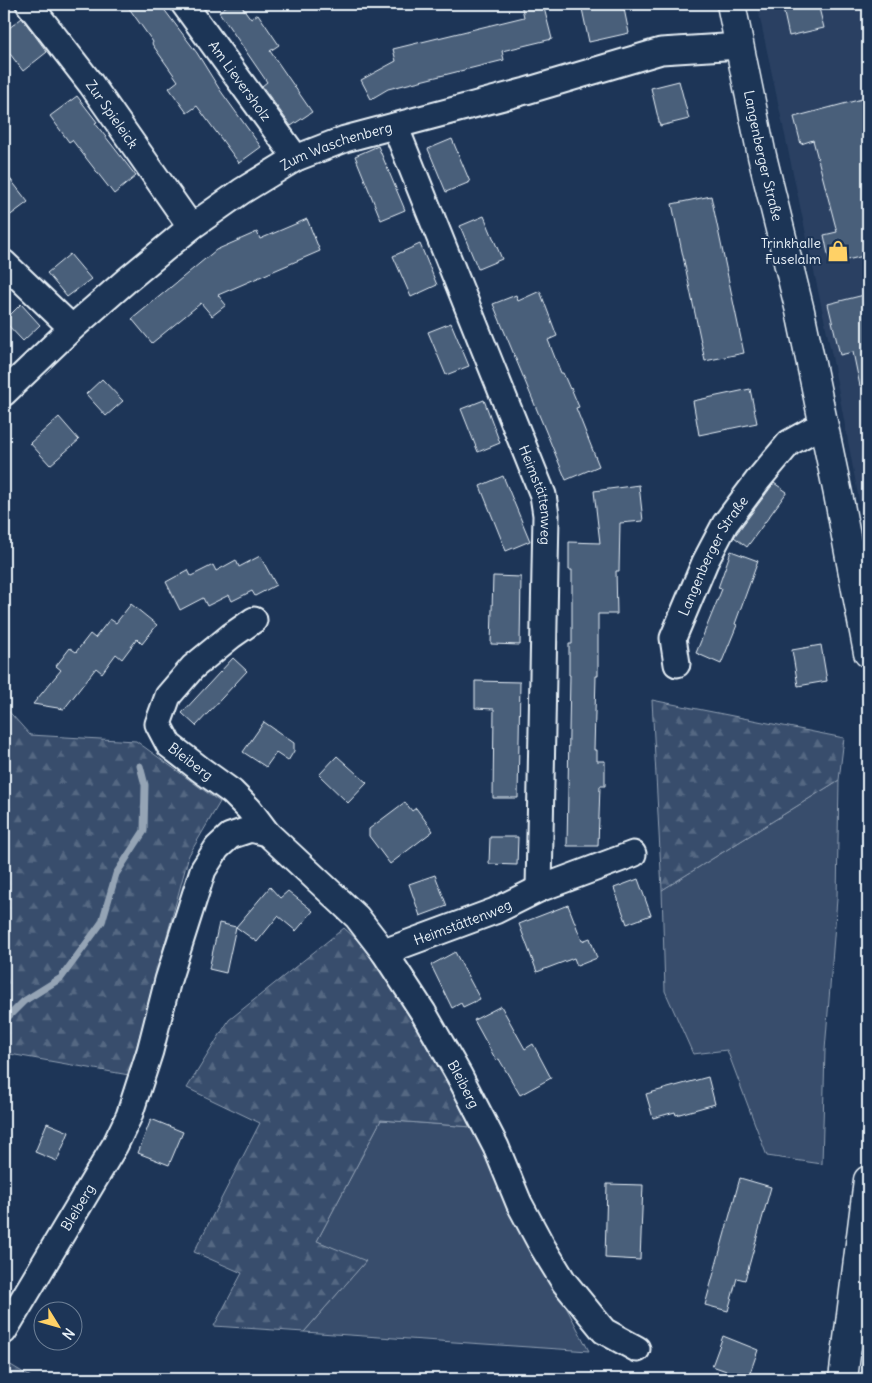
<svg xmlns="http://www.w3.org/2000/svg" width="872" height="1383" viewBox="0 0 872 1383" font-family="Delius,sans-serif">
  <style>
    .built { fill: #2a4162 }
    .green { fill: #374d6c; stroke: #909fb2 }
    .forest { fill: url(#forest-firs); stroke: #909fb2 }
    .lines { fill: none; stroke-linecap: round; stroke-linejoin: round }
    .stream { stroke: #95a4b5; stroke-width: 7 }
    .building { fill: #495e7a; stroke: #e8f1f8 }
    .minor-casing { stroke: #e8f1f8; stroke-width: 29 }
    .major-casing { stroke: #e8f1f8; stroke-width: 31 }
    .minor { stroke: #1d3557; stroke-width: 25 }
    .major { stroke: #1d3557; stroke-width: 28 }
    .labels { text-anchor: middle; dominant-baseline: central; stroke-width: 4; stroke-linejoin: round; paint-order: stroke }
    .street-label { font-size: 14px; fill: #e8f1f8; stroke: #1d3557 }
    .poi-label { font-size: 14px; fill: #e8f1f8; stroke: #1d3557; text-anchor: end }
  </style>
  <defs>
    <pattern id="forest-firs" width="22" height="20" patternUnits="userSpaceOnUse" patternTransform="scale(1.25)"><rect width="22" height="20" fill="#374d6c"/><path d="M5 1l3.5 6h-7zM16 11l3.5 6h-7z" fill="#546782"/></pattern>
  </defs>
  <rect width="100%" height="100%" fill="#1d3557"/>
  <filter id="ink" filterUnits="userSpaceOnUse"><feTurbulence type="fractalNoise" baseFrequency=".02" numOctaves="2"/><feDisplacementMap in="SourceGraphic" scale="10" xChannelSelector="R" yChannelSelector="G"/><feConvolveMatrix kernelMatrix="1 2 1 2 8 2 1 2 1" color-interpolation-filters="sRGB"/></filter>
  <g filter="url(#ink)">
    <!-- built -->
    <path class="built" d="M 757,4 L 868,4 L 868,548 L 832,356 Z"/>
    <!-- green -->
    <g class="green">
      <path d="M 839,780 L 837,899 L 825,1050 L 822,1164 L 767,1156 L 727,1050 L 693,1054 L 665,991 L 662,890 Z"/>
      <path d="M 381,1120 L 472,1127 L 589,1351 L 304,1332 L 365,1262 L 317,1241 Z"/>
    </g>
    <!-- forest -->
    <g class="forest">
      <path d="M 652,700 L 844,738 L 839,780 L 662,890 Z"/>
      <path d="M 4,706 L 30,735 L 136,741 L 220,802 L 189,855 L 129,1075 L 4,1053 Z"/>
      <path d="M 344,928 L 375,956 L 472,1127 L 381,1120 L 317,1241 L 366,1261 L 304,1332 L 214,1326 L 242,1273 L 194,1252 L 260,1123 L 187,1088 L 229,1020 Z"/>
      <path d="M 4,1361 L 34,1379 L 4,1379 Z"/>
    </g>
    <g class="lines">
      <!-- stream -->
      <path class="stream" d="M 4,1021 L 24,1001 L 61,978 L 102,922 L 116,874 L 144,831 L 145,785 L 140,766"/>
    </g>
    <!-- building -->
    <g class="building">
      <path d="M 126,4 L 160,4 L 197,53 L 220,90 L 261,147 L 239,163 L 197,106 L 187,113 L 169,88 L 178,81 L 152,44 L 153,42 Z"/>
      <path d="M 229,4 L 240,4 L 251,19 L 258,14 L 279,45 L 270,51 L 312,112 L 291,126 L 262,86 L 267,82 L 219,12 Z"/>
      <path d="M 521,4 L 543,4 L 552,39 L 502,51 L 504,60 L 388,89 L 371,99 L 361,80 L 396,61 L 393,49 L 524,17 Z"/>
      <path d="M 581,4 L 623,4 L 629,33 L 589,42 Z"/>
      <path d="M 782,4 L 818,4 L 824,28 L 789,36 Z"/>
      <path d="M 22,18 L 47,52 L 23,71 L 4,46 L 4,32 Z"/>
      <path d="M 679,81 L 689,119 L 660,126 L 651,88 Z"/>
      <path d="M 77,96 L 97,122 L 95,123 L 136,176 L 114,194 L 72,140 L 69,142 L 50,116 Z"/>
      <path d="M 862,99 L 868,127 L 868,255 L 830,264 L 824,235 L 837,232 L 813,140 L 801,144 L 794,117 Z"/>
      <path d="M 452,139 L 470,182 L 446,192 L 428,149 Z"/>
      <path d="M 378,146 L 405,210 L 381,220 L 355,156 Z"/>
      <path d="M 4,171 L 28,202 L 4,220 Z"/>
      <path d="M 711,196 L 744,353 L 705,361 L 672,204 Z"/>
      <path d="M 484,216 L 502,259 L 478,269 L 460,226 Z"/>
      <path d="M 307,219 L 320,251 L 218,295 L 226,305 L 212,316 L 201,303 L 152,343 L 132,319 L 216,250 L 257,232 L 260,239 Z"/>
      <path d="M 420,244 L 437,285 L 411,297 L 393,256 Z"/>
      <path d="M 70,254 L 91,279 L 67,297 L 47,273 Z"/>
      <path d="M 540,291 L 557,336 L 548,340 L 561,373 L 563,373 L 570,389 L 571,388 L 579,407 L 576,408 L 599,466 L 566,480 L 493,304 L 516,295 L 518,301 Z"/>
      <path d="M 868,294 L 868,385 L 860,386 L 853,352 L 840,355 L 828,304 Z"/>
      <path d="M 21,304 L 40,325 L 23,341 L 4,321 Z"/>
      <path d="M 451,323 L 469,366 L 446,375 L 428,332 Z"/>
      <path d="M 102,379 L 123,401 L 106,416 L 86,394 Z"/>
      <path d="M 750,389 L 757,423 L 699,435 L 693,401 Z"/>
      <path d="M 484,400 L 500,443 L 478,452 L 461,409 Z"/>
      <path d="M 59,417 L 79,440 L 50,465 L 30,443 Z"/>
      <path d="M 503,476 L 530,541 L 506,551 L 480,486 Z"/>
      <path d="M 774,483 L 787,492 L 747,547 L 734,537 Z"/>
      <path d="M 639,485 L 643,521 L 620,523 L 619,571 L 616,571 L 617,614 L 598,614 L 598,676 L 596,676 L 594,750 L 597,750 L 597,761 L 605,761 L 605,786 L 600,786 L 598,846 L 567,846 L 570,675 L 569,675 L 569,644 L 572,644 L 572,570 L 569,570 L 569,542 L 600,543 L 594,491 Z"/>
      <path d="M 731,551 L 758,561 L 735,624 L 737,625 L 721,664 L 696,653 L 722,589 L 718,588 Z"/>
      <path d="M 260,556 L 276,585 L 255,596 L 252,591 L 232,601 L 229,595 L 207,606 L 203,598 L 180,610 L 166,582 L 188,570 L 191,576 L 213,565 L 216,571 L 236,560 L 239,567 Z"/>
      <path d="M 493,576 L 521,577 L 520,645 L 491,644 Z"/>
      <path d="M 131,604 L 157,625 L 142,644 L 137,639 L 122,659 L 116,654 L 102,673 L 96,668 L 64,709 L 33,704 L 61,670 L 56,666 L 70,648 L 76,652 L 90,634 L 95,638 L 110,619 L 116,623 Z"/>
      <path d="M 821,645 L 827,681 L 798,686 L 792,650 Z"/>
      <path d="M 233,658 L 247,671 L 196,726 L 182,713 Z"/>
      <path d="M 475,681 L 520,682 L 518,798 L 493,798 L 494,709 L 475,708 Z"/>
      <path d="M 264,722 L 294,743 L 294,751 L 288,761 L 276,753 L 266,767 L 243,752 Z"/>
      <path d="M 337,756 L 367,783 L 348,803 L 319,775 Z"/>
      <path d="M 405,802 L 412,811 L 416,808 L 433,831 L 390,864 L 369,836 L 369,829 Z"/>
      <path d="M 490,837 L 518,837 L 517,865 L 489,864 Z"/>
      <path d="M 435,875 L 447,906 L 420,916 L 409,884 Z"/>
      <path d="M 638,879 L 651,915 L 627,924 L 614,888 Z"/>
      <path d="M 270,887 L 280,898 L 288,891 L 313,911 L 296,931 L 278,916 L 257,942 L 236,927 Z"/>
      <path d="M 568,905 L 582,941 L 590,938 L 597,958 L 577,966 L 574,958 L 537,972 L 519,924 Z"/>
      <path d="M 219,923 L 236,927 L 226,973 L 209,969 Z"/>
      <path d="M 455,952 L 480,999 L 463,1007 L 461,1003 L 452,1008 L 431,965 Z"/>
      <path d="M 501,1006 L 525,1049 L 533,1044 L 551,1078 L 520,1095 L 499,1059 L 496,1060 L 474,1020 Z"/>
      <path d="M 708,1077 L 715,1104 L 676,1115 L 675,1112 L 653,1118 L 646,1094 Z"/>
      <path d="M 151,1119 L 183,1132 L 169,1165 L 138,1153 Z"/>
      <path d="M 47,1123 L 69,1132 L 57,1161 L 35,1152 Z"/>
      <path d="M 740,1178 L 771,1187 L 745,1280 L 737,1278 L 728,1311 L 705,1305 Z"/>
      <path d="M 607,1184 L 643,1185 L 640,1260 L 605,1258 Z"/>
      <path d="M 723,1336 L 758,1350 L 749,1376 L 739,1372 L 738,1375 L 712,1366 Z"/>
    </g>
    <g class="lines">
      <!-- minor casing -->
      <g class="minor-casing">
        <g id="minor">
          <path id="s1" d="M 29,4 L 91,84 L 191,227"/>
          <path id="s2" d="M 184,4 L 296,158"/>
          <path id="s3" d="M 395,126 L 543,495 L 546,515 L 539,889"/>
          <path d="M 4,263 L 72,328"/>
          <path id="s4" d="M 4,393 L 72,328 L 127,280 L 191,227 L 242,191 L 296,158 L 345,139 L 526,91 L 661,51 L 740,46"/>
          <path id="s5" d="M 254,620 L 231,636 L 193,667 L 168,696 L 158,724 L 169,745 L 200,769 L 232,792 L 249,809 L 267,833"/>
          <path id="s6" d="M 677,664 L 673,638 L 705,562 L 725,524 L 758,480 L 789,443 L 823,424"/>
          <path id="s7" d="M 384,952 L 495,911 L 539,889 L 633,854"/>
          <path id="s8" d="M 4,1331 L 115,1145 L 129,1116 L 150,1051 L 168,980 L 203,870 L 217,848 L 230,836 L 251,829 L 267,833 L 357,917 L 384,952 L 423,1012 L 459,1075 L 496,1147 L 519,1203 L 542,1246 L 564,1282 L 604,1331 L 637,1349"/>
        </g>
      </g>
      <!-- major casing -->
      <g class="major-casing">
        <g id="major">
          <path id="s9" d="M 731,4 L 762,156 L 800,311 L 838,494 L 868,653"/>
          <path d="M 843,1379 L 868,1180"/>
        </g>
      </g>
      <!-- minor -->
      <use href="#minor" class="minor"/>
      <!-- major -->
      <use href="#major" class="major"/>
    </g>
  </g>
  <!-- icons -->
  <defs>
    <g id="shop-bare" transform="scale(1.725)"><path d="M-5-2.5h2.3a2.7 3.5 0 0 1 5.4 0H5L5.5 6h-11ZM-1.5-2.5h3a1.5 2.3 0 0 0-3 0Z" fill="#ffd166" stroke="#1d3557" stroke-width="2.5" paint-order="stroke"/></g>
  </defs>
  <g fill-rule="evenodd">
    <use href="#shop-bare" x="838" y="251"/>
  </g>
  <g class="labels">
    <!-- street labels -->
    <g class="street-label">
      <text stroke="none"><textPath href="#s2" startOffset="95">Am Lieversholz</textPath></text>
      <text stroke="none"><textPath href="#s1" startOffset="138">Zur Spieleick</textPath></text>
      <text stroke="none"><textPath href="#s4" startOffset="418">Zum Waschenberg</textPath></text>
      <text stroke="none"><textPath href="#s9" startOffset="155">Langenberger Straße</textPath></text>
      <text stroke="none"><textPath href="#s3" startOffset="396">Heimstättenweg</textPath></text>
      <text stroke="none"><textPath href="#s6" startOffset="118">Langenberger Straße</textPath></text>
      <text stroke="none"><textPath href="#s5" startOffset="196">Bleiberg</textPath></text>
      <text stroke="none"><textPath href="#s7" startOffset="84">Heimstättenweg</textPath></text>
      <text stroke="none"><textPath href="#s8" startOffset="910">Bleiberg</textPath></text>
      <text stroke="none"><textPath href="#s8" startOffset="144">Bleiberg</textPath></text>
    </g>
    <!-- poi labels -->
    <g class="poi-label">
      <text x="821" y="243">Trinkhalle<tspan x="821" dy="16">Fuselalm</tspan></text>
    </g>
  </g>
  <!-- margin -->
  <rect width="872" height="1383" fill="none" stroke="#1d3557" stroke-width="20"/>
  <rect x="10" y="10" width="852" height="1363" fill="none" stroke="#e8f1f8" stroke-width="2" filter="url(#ink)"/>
  <!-- north arrow -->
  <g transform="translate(58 1326) rotate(127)"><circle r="24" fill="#1d3557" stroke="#6e8097"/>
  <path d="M0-4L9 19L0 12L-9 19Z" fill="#ffd166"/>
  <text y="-8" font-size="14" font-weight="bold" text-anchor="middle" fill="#e8f1f8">N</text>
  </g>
</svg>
